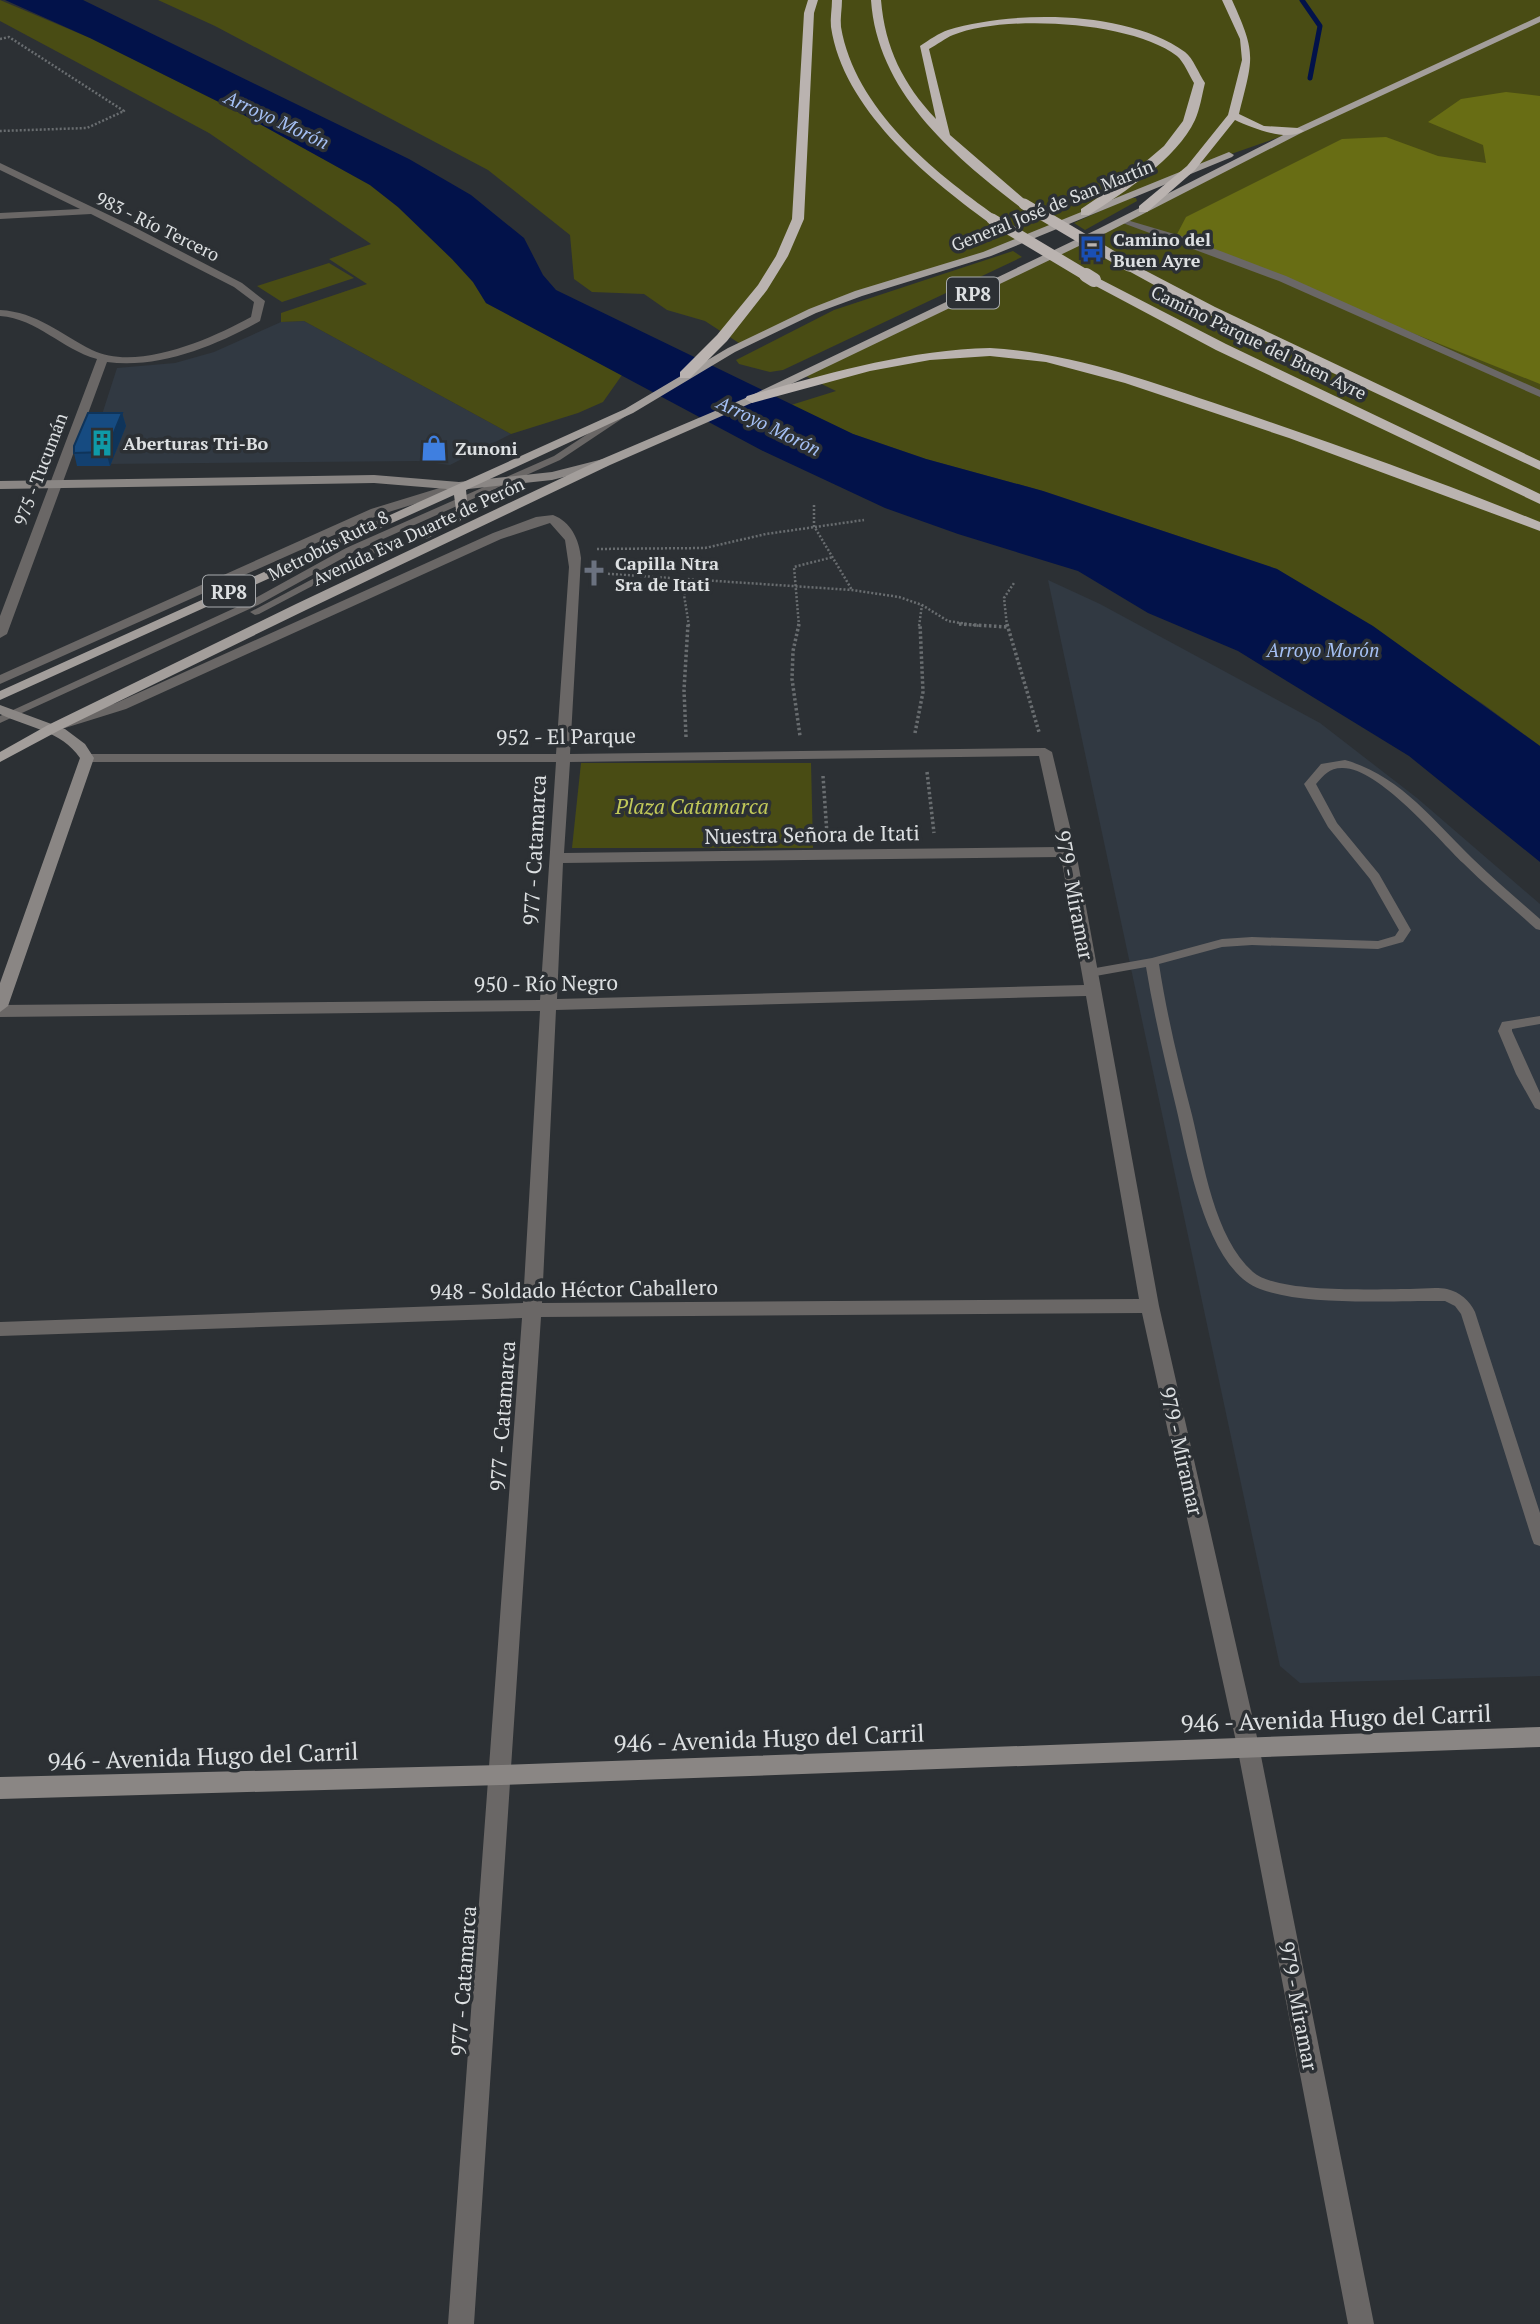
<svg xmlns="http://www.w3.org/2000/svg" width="1540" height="2324" viewBox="0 0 1540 2324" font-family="'PT Serif',serif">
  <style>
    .built { fill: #313942 }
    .green { fill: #494c14 }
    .forest { fill: #686d14 }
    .water { fill: #02124a }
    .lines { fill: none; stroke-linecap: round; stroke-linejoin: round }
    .stream { stroke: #02124a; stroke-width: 5 }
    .path-far1 { stroke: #696d70; stroke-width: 2.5; stroke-dasharray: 2 2; stroke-linecap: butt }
    .path { stroke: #696d70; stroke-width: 3.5; stroke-dasharray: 2.5 2.5; stroke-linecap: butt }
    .lane { fill: #6a6766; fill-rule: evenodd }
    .street { fill: #6a6766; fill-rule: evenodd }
    .secondary { fill: #8a8684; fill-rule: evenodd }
    .primary { fill: #a39e9b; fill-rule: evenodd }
    .highway { fill: #bab3b0; fill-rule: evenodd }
    .highway-bridge-far1 { stroke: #bab3b0; stroke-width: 11 }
    .highway-bridge { stroke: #bab3b0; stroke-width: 14 }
    .wall { fill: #13406f }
    .shaded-wall { fill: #0f345a }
    .building { fill: #164b81; stroke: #0f345a; stroke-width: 2 }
    .labels { text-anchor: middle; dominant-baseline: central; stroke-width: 7; stroke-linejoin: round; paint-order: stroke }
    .far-street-label { font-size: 18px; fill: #dde0e2; stroke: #2c3034 }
    .far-poi-label { font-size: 18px; font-weight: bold; fill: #dde0e2; stroke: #2c3034; text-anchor: start }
    .far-water-label { font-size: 19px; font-style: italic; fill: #a5c0f5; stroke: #2c3034 }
    .shield { fill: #2c3034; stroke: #a8abae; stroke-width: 2 }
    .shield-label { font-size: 19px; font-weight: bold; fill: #dde0e2 }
    .street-label { font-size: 21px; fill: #dde0e2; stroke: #2c3034 }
    .park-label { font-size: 21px; font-style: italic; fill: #c1c959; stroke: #2c3034 }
    .near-street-label { font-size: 24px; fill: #dde0e2; stroke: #2c3034 }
  </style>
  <rect width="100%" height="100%" fill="#2c3034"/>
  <!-- built -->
  <g class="built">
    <path d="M 304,321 L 511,434 L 450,465 L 418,461 L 104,464 L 88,458 L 117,368 L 175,363 L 214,352 L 281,322 Z"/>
    <path d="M 1048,580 L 1100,604 L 1320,723 L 1417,798 L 1540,904 L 1540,1676 L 1300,1683 L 1280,1666 Z"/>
  </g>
  <!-- green -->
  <g class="green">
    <path d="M 0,0 L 90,38 L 233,109 L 370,185 L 398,207 L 452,259 L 473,282 L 486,303 L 622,375 L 603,402 L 578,413 L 511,434 L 304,321 L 281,322 L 281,313 L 367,284 L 329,259 L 371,244 L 209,133 L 0,21 Z"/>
    <path d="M 158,0 L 1540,0 L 1540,746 L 1483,704 L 1277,569 L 1043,491 L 926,459 L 853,434 L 791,405 L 836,391 L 801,374 L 1102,231 L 1291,133 L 1191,168 L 1011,244 L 838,301 L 742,345 L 705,321 L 667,310 L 644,294 L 592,292 L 574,279 L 570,235 L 488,170 L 215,26 Z"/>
    <path d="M 1129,198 L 1136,198 L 1137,201 L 1085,230 L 1074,223 Z"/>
    <path d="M 1013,251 L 1022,257 L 783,370 L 770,372 L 739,364 L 736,360 L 834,310 Z"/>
    <path d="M 329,263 L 354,278 L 282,302 L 257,286 Z"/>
    <path d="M 581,763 L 811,763 L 813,848 L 572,848 Z"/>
  </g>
  <!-- forest -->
  <path class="forest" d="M 1506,92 L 1540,96 L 1540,384 L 1175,238 L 1186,217 L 1342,139 L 1386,137 L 1438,156 L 1486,163 L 1483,145 L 1428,122 L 1461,99 Z"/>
  <!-- water -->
  <path class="water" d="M 5,0 L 83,0 L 409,159 L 471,195 L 524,238 L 543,275 L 556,290 L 853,434 L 926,459 L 1043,491 L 1277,569 L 1373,626 L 1540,746 L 1540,862 L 1409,756 L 1238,651 L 1148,613 L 1078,571 L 958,534 L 885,508 L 761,450 L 486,303 L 473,282 L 452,259 L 398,207 L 370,185 L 233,109 L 90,38 Z"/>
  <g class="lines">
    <!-- stream -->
    <path class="stream" d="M 1302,0 L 1320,26 L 1310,78"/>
    <!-- path-far1 -->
    <g class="path-far1">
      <path d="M 0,39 L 9,37 L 124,111 L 87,128 L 0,131"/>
      <path d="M 814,505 L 814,526 L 852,590"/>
      <path d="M 597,549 L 705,548 L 766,534 L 864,520"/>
      <path d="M 596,573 L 852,590 L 899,597 L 922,605 L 948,621 L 980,626"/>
      <path d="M 689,626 L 684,595 L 689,580"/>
      <path d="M 799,626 L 794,567 L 833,557"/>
      <path d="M 919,626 L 922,605"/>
      <path d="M 1007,626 L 1004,598 L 1014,583"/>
    </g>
    <!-- path -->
    <g class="path">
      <path d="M 799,624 L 793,651 L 792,679 L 800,736"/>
      <path d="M 959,624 L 1007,627"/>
      <path d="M 1007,624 L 1039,732"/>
      <path d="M 915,733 L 923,692 L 920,624"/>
      <path d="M 686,737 L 684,690 L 688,624"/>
      <path d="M 927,772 L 934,833"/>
      <path d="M 823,776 L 827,834"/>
    </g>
    <!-- lane -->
    <g class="lane">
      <path d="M 624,410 L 632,412 L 560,460 L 354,552 L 258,605 L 0,723 L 0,716 L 250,601 L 346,548 L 554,456 Z"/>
      <path d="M 373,547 L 378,550 L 377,552 L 259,614 L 255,615 L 250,612 Z"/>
      <path d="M 1345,760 C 1399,775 1433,820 1472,858 C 1494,879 1517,899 1540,919 L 1540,930 L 1536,929 C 1512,907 1486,886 1463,863 C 1438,839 1378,767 1342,768 C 1329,768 1324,775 1316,784 L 1337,823 L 1379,874 L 1411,930 L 1403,942 L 1378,949 L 1252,945 L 1222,947 L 1159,964 C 1167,1016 1179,1065 1192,1115 C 1204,1164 1214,1237 1253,1272 C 1278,1294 1376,1289 1410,1289 C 1422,1289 1436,1287 1447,1289 C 1460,1292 1470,1301 1475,1312 L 1540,1513 L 1540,1546 L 1534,1544 L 1532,1539 L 1461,1314 L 1455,1306 L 1445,1301 C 1393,1300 1307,1307 1260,1289 C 1206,1269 1188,1157 1176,1107 C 1165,1061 1154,1015 1146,967 L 1090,977 L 1084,973 L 1090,969 L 1152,958 L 1222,939 L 1252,937 L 1378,941 L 1395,936 L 1399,930 L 1370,879 L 1328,827 L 1304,784 L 1321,764 Z"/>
      <path d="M 1540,1016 L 1540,1024 L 1512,1029 L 1512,1031 L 1540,1093 L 1540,1110 L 1535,1108 L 1516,1074 L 1498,1031 L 1502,1022 Z"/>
    </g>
    <!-- street -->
    <g class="street">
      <path d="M 0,163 L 132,226 L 242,283 L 265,301 L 260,321 C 215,346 159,369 107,362 L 7,634 L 0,638 L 0,616 L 97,359 C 61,349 38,319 0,316 L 0,310 C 37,312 60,334 92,350 C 137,372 211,339 251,317 L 254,302 L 234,287 L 91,214 L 0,219 L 0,213 L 80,209 L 0,170 Z"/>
      <path d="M 1120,218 L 1181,236 L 1286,276 L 1540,390 L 1540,397 L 1279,281 L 1120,222 Z"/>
      <path d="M 459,482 L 465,486 L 463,489 L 379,515 L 0,684 L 0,675 L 371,509 Z"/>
      <path d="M 553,515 C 571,522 579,539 581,558 L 570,754 L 1045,748 L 1052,752 L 1076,852 L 1159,1306 L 1259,1746 L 1374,2324 L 1348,2324 L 1237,1746 L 1142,1313 L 541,1317 L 474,2324 L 448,2324 L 522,1318 L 0,1336 L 0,1322 L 523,1303 L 540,1011 L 0,1017 L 0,1005 L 540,1000 L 556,762 L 87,762 L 80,758 L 87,754 L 556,754 L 569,567 L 565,540 L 550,523 L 501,539 L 126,709 L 65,728 L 58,724 L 60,721 L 116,703 L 493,533 L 536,517 ZM 1039,756 L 1059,847 L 564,853 L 570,762 ZM 1061,857 L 1084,985 L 557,999 L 563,863 ZM 1086,996 L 1139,1299 L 542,1303 L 556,1010 Z"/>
    </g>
    <!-- secondary -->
    <g class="secondary">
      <path d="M 603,459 L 609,463 L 607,466 L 552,480 L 459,490 L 374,483 L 0,489 L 0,481 L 374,475 L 459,482 L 552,472 Z"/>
      <path d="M 0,705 L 65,729 L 85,744 L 94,758 L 8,1006 L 0,1012 L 0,983 L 80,758 C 61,730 28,728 0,714 Z"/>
      <path d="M 1540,1727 L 1540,1747 L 501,1785 L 0,1799 L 0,1777 L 501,1765 Z"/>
    </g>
    <!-- primary -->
    <g class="primary">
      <path d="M 1540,16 L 1540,22 L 1301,133 L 1106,233 L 756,401 L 610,465 L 306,610 L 58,731 L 0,762 L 0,752 L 48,725 L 296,604 L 602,459 L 748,397 L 1098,229 L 1295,129 Z"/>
      <path d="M 1229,152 L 1234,155 L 1232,157 L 991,256 L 862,296 L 816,313 L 735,352 L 633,413 L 466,490 L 468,510 L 460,521 L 428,538 L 424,539 L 418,535 L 452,515 L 456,510 L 454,495 L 0,700 L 0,691 L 625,409 L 728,348 L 809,309 L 855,291 L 983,252 Z"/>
    </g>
    <!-- highway -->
    <g class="highway">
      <path d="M 808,0 L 818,0 L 814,13 L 804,219 L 788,256 L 767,290 L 727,341 L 690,378 L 680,378 L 680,372 L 717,335 L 758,285 L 776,256 L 792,219 L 804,13 Z"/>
      <path d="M 832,0 L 842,0 C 842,9 840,18 841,27 C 855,109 933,171 996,216 L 996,222 L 988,222 C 925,176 843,108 831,27 C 830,18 832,9 832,0 Z"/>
      <path d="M 871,0 L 881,0 C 885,48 903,84 936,119 L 920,46 C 929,40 939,33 948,30 C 1014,10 1127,10 1185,52 C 1193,58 1199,74 1205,83 C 1202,95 1200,109 1195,120 C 1177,159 1124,192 1089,215 L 1081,215 L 1081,209 L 1124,180 L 1164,146 L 1183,121 L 1194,83 C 1189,75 1184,62 1177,56 C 1132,21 1005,14 953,35 C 945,38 937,45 929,49 L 950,135 L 1030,204 L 1020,207 C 952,155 877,91 871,0 Z"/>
      <path d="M 1222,0 L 1232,0 C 1257,55 1253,57 1239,114 L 1264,126 L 1298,128 L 1304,131 C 1287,142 1252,128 1235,120 L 1195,170 L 1147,212 L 1139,212 L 1139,206 L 1187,166 L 1228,115 L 1242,60 L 1240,39 Z"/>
      <path d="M 1129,262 L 1215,307 L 1540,461 L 1540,470 L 1205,313 L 1125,269 L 1125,263 Z"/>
      <path d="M 1094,276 L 1226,344 L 1540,494 L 1540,504 L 1216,350 L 1090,283 L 1088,280 Z"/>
      <path d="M 990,348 C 1072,353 1148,381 1226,407 C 1332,443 1436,480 1540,522 L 1540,531 L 1289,438 L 1125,383 L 1046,362 L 990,356 L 930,360 L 870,371 L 752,403 L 745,399 L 747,396 C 827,374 906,350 990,348 Z"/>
    </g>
    <!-- highway-bridge-far1 -->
    <g class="highway-bridge-far1">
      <path d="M 1024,204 L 1129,266"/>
      <path d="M 992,219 L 1089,277"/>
    </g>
    <!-- highway-bridge -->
    <path class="highway-bridge" d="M 1086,275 L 1094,280"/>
  </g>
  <!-- wall -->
  <path class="wall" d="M 122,413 L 126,426 L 110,466 L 77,466 L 74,453 Z"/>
  <!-- shaded-wall -->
  <path class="shaded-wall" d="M 122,413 L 126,426 L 110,466 L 106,452 Z"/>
  <!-- building -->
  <path class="building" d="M 88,413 L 122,413 L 106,452 L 74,453 L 74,446 Z"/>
  <!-- icons -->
  <defs>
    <g id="bus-bare" transform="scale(2.1)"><path d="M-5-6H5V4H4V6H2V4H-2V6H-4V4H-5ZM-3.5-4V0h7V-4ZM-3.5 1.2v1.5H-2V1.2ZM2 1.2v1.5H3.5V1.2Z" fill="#1a4fb4" stroke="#2c3034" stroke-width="2.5" paint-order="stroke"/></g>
    <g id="building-bare" transform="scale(2.1)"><path d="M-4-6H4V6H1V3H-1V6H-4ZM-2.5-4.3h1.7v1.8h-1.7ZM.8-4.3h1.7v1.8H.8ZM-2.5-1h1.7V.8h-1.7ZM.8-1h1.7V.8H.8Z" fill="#0f9aa8" stroke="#2c3034" stroke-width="2.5" paint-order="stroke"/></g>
    <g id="shop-bare" transform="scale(2.1)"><path d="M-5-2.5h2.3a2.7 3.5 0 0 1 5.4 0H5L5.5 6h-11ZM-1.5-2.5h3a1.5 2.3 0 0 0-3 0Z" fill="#3f7fe0" stroke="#2c3034" stroke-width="2.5" paint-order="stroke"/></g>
    <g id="church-bare" transform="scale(2.1)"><path d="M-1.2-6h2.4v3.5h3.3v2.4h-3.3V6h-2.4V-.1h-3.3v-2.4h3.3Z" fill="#6b7280" stroke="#2c3034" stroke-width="2.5" paint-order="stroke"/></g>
  </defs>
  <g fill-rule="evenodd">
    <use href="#bus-bare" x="1092" y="249"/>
    <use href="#building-bare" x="102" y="443"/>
    <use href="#shop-bare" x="434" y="448"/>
    <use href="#church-bare" x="594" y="573"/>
  </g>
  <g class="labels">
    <!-- far-street labels -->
    <g class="far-street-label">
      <text transform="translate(1052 205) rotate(-22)">General José de San Martín</text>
      <text transform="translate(158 226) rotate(26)">983 - Río Tercero</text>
      <text transform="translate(1259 342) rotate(26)">Camino Parque del Buen Ayre</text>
      <text transform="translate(40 469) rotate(-69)">975 - Tucumán</text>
      <text transform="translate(418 531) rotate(-25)">Avenida Eva Duarte de Perón</text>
      <text transform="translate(328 545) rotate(-27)">Metrobús Ruta 8</text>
    </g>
    <!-- far-poi labels -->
    <g class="far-poi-label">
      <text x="1113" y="239">Camino del<tspan x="1113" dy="21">Buen Ayre</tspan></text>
      <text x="123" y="443">Aberturas Tri-Bo</text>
      <text x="455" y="448">Zunoni</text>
      <text x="615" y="563">Capilla Ntra<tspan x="615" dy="21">Sra de Itati</tspan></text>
    </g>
    <!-- far-water labels -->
    <g class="far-water-label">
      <text transform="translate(277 119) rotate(25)">Arroyo Morón</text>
      <text transform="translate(769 425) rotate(26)">Arroyo Morón</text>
      <text x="1323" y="649">Arroyo Morón</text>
    </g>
    <!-- shield labels -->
    <g class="shield">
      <rect x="947" y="277.5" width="52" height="31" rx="5"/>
      <rect x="203" y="575.5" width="52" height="31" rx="5"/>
    </g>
    <g class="shield-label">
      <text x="973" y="293">RP8</text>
      <text x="229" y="591">RP8</text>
    </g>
    <!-- street labels -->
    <g class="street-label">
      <text transform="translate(566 736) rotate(-1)">952 - El Parque</text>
      <text transform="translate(812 834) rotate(-1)">Nuestra Señora de Itati</text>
      <text transform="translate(534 850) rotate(-87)">977 - Catamarca</text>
      <text transform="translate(1075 895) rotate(79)">979 - Miramar</text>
      <text transform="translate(546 983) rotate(-1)">950 - Río Negro</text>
      <text transform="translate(574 1289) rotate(-1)">948 - Soldado Héctor Caballero</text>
      <text transform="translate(502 1416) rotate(-86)">977 - Catamarca</text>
      <text transform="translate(1182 1451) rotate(77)">979 - Miramar</text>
      <text transform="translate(463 1981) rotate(-86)">977 - Catamarca</text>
      <text transform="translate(1299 2006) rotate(79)">979 - Miramar</text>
    </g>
    <!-- park labels -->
    <g class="park-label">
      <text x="692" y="806">Plaza Catamarca</text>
    </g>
    <!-- near-street labels -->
    <g class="near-street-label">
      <text transform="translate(1336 1718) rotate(-2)">946 - Avenida Hugo del Carril</text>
      <text transform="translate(769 1738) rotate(-2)">946 - Avenida Hugo del Carril</text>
      <text transform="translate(203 1756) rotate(-2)">946 - Avenida Hugo del Carril</text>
    </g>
  </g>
</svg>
